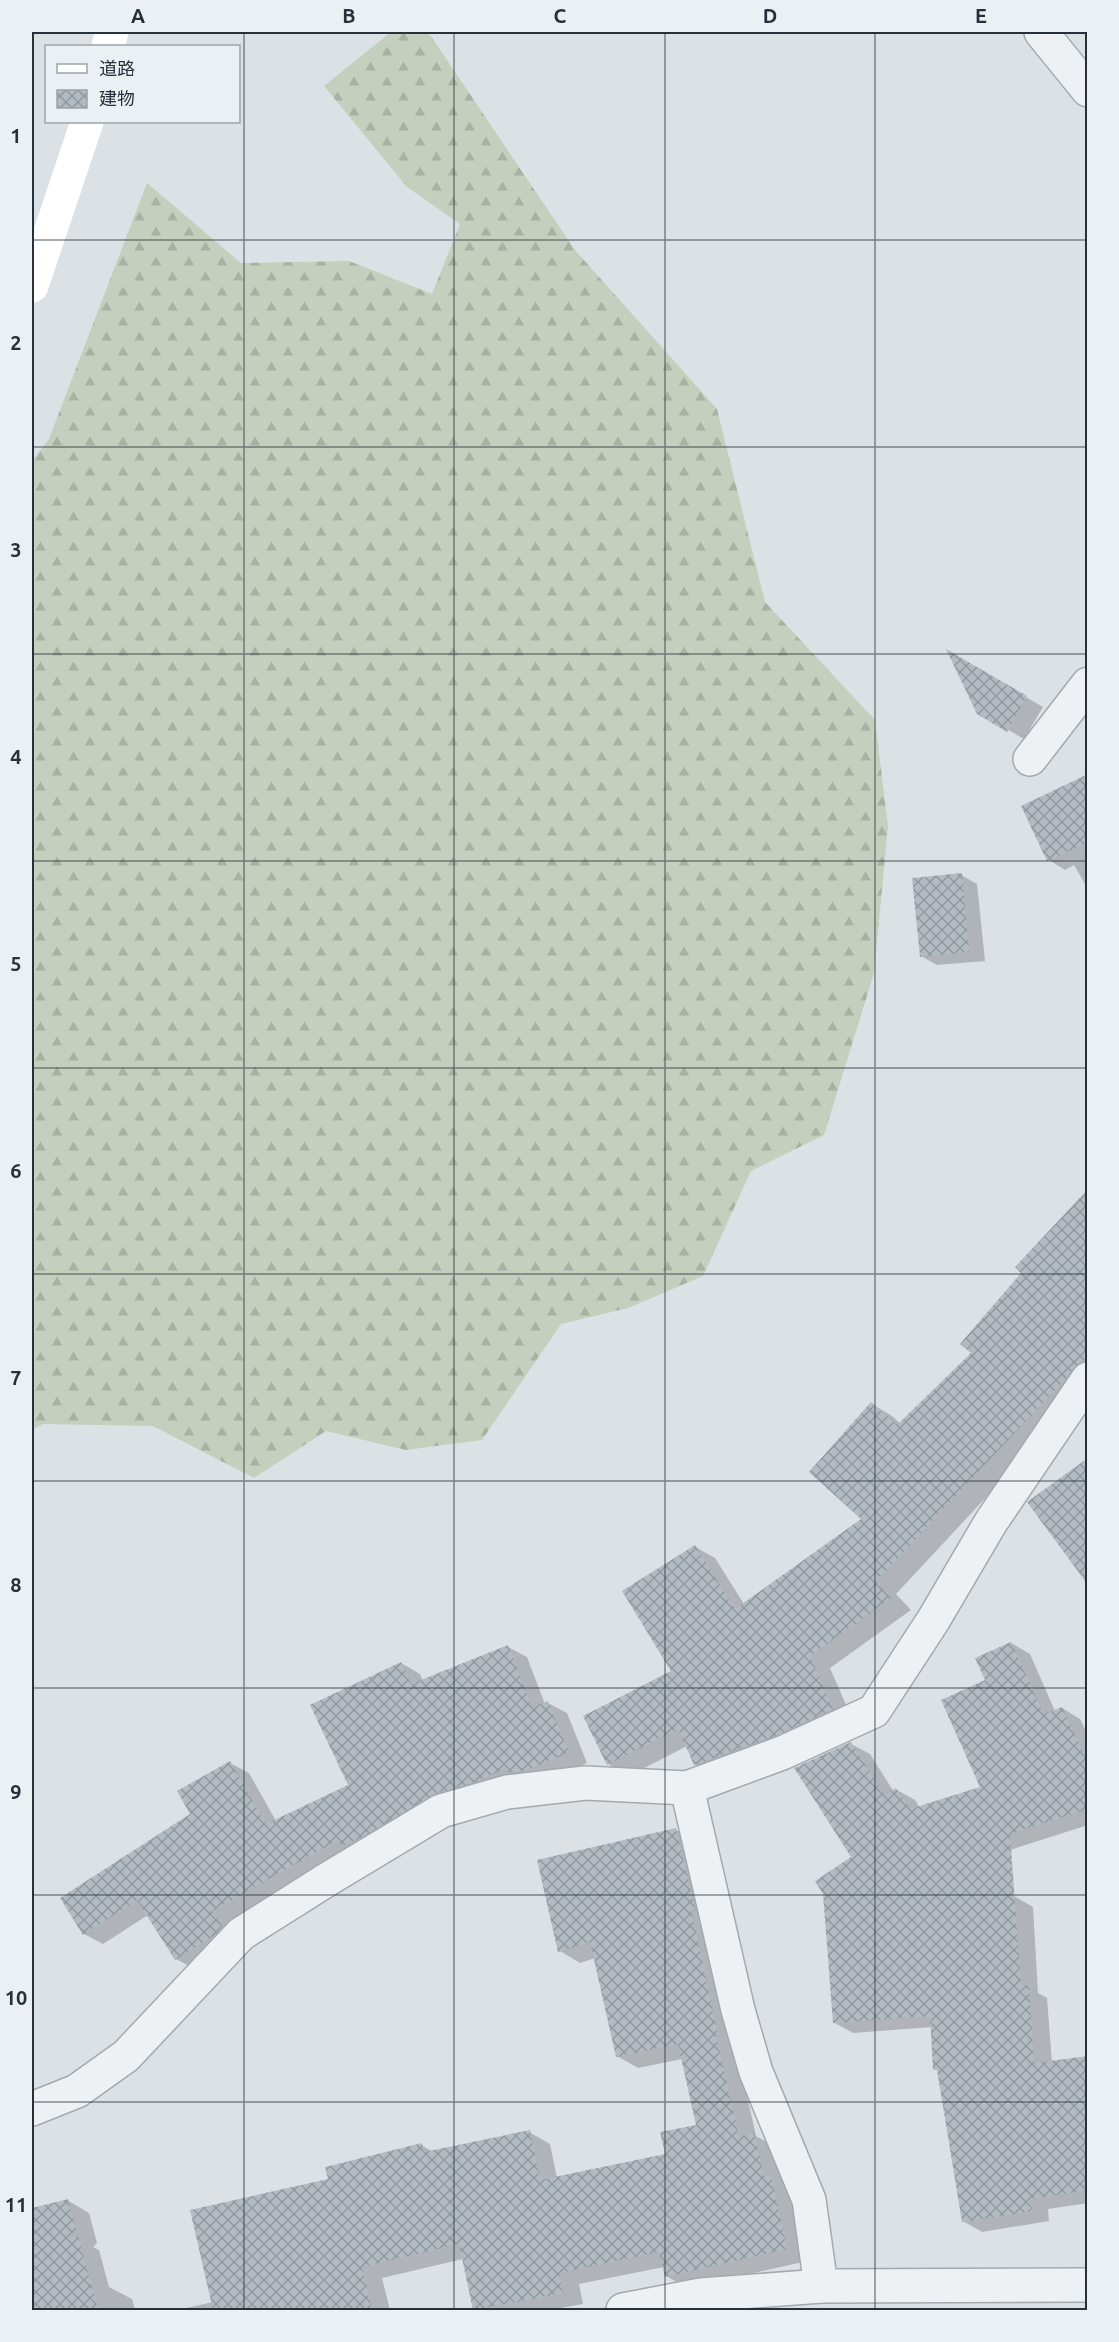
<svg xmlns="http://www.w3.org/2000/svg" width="1119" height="2342" viewBox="0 0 1119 2342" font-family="Ubuntu,'Noto Sans JP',sans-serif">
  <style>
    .forest { fill: url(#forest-firs) }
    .shadow { fill: #0003 }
    .building { fill: url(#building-cross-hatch) }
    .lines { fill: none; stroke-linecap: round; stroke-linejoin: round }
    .street-casing { stroke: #a2a9af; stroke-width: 36 }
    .street { stroke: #eef1f4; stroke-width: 33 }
    .secondary { stroke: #fff; stroke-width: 33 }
    .grid { fill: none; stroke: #26313b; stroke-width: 1.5; stroke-opacity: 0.55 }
    .neatline { fill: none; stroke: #26313b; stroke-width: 2 }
    .grid-label { font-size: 20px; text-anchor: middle; font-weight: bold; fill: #26313b }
  </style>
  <defs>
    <pattern id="forest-firs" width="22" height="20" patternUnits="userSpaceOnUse" patternTransform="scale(1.5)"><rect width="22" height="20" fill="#c4cfbd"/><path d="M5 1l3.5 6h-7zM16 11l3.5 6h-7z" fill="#a8b2a3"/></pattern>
    <pattern id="building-cross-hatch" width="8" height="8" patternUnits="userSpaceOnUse" patternTransform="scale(1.5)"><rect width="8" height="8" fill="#b3bbc2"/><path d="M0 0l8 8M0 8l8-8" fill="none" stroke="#91999f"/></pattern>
  </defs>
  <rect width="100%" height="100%" fill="#dce1e6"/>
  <!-- forest -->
  <path class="forest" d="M 391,32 L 428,32 L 575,250 L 717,409 L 765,602 L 875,720 L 888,826 L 874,973 L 824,1135 L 751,1171 L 703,1276 L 628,1308 L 561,1324 L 482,1440 L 406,1450 L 326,1431 L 254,1478 L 153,1426 L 43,1424 L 32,1430 L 32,461 L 49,439 L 147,183 L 241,263 L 349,261 L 432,294 L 460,224 L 407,187 L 324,86 Z"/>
  <!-- shadow -->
  <g class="shadow">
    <path d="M 949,653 L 1043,707 L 1024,739 L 978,713 Z"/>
    <path d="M 1088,776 L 1088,889 L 1074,865 L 1065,870 L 1049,860 L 1023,807 Z"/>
    <path d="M 961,875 L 977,884 L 985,961 L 937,965 L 921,956 Z"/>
    <path d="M 1088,1198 L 1088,1388 L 896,1594 L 911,1610 L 830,1668 L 853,1721 L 716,1776 L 695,1764 L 687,1746 L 629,1776 L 608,1764 L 674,1671 L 695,1547 L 715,1558 L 744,1604 L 864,1519 L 872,1404 L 892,1416 L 901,1424 L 973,1353 Z"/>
    <path d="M 1011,1643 L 1030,1654 L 1055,1711 L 1062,1708 L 1080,1719 L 1088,1735 L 1088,1825 L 891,1888 L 1014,1896 L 1033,1907 L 1038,1993 L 1047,1998 L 1052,2063 L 1088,2058 L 1088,2203 L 1048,2209 L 1049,2221 L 982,2232 L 963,2221 L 939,2071 L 935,2069 L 932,2027 L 853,2033 L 835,2023 L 853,1858 L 851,1744 L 870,1754 L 894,1792 L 897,1790 L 915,1800 L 920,1808 L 982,1788 L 987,1681 Z"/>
    <path d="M 508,1647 L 527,1657 L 545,1704 L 548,1703 L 567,1713 L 587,1763 L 381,1847 L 195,1969 L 176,1959 L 148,1915 L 103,1944 L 84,1934 L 192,1815 L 230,1763 L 249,1773 L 276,1821 L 350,1786 L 401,1663 L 420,1674 L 423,1681 Z"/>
    <path d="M 676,1830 L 697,1842 L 736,2047 L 756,2136 L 775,2147 L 784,2184 L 791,2189 L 807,2261 L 687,2288 L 666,2276 L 664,2267 L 579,2284 L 583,2304 L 549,2310 L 474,2309 L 463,2259 L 382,2278 L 390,2310 L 178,2310 L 213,2302 L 329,2180 L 421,2145 L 433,2152 L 529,2132 L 550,2144 L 557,2178 L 666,2155 L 698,2126 L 682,2059 L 638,2068 L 617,2056 L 595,1958 L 580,1963 L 560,1951 Z"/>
    <path d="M 67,2200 L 89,2213 L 97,2243 L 93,2247 L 99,2250 L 109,2287 L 132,2299 L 135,2310 L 32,2310 L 32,2210 Z"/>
  </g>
  <!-- building -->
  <g class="building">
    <path d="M 946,649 L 1027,696 L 1007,732 L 977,714 Z"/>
    <path d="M 1088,774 L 1088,842 L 1047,861 L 1021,806 Z"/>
    <path d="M 962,873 L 969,952 L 920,957 L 912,878 Z"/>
    <path d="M 1088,1189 L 1088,1355 L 876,1581 L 891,1598 L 810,1656 L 833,1709 L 775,1736 L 694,1765 L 678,1729 L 607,1765 L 583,1716 L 671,1671 L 622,1591 L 695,1545 L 735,1609 L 861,1519 L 809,1472 L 871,1402 L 897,1425 L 971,1353 L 960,1344 L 1021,1273 L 1015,1267 Z"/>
    <path d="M 1088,1458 L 1088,1585 L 1027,1502 Z"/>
    <path d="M 1011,1642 L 1044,1714 L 1062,1707 L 1088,1763 L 1088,1809 L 1010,1834 L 1021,1986 L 1029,1985 L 1034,2063 L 1088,2056 L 1088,2190 L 1030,2199 L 1032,2211 L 962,2222 L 937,2070 L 933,2070 L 930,2016 L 833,2023 L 823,1894 L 815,1881 L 851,1857 L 794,1768 L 851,1742 L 885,1796 L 896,1788 L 910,1809 L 980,1787 L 941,1700 L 985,1680 L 975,1658 Z"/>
    <path d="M 508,1645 L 532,1707 L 548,1701 L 569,1753 L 523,1771 L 508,1773 L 506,1768 L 478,1781 L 436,1793 L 362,1837 L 341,1847 L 338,1840 L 212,1911 L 222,1926 L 216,1934 L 175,1960 L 137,1900 L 83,1935 L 60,1898 L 190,1814 L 177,1791 L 230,1761 L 266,1824 L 348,1785 L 310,1705 L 401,1662 L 411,1684 Z"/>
    <path d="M 676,1828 L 695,1909 L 691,1910 L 718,2035 L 716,2036 L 739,2137 L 754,2133 L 764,2176 L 771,2176 L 787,2249 L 665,2277 L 659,2252 L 559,2273 L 563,2293 L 473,2310 L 459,2244 L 362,2267 L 372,2310 L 213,2310 L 190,2210 L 328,2179 L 325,2167 L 422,2143 L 424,2152 L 530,2130 L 540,2180 L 665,2154 L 660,2132 L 696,2125 L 678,2044 L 616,2057 L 590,1942 L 558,1952 L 537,1860 Z"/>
    <path d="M 68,2199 L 76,2230 L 66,2239 L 78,2236 L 98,2310 L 32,2310 L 32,2208 Z"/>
  </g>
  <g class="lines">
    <!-- street casing -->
    <g class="street-casing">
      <g id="street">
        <path d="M 1041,32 L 1088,90"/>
        <path d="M 1030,759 L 1088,684"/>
        <path d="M 687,1788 L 738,2010 L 756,2072 L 809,2200 L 821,2286"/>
        <path d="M 32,2109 L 77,2091 L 126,2056 L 241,1934 L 328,1879 L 441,1811 L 507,1792 L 585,1783 L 687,1788 L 782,1753 L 874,1711 L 934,1619 L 991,1522 L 1088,1379"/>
        <path d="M 623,2310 L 701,2295 L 821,2286 L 1088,2285"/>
      </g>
    </g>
    <!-- street -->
    <use href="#street" class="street"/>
    <!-- secondary -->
    <g class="secondary">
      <path d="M 108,46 L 112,32"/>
      <path d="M 32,286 L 87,122"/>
    </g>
  </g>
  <!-- grid -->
  <path class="grid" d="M 244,32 L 244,2310M 454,32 L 454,2310M 665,32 L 665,2310M 875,32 L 875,2310M 32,240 L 1088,240M 32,447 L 1088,447M 32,654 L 1088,654M 32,861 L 1088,861M 32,1068 L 1088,1068M 32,1274 L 1088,1274M 32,1481 L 1088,1481M 32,1688 L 1088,1688M 32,1895 L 1088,1895M 32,2102 L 1088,2102"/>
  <!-- border -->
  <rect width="1119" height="2342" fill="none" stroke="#ebf0f4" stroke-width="66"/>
  <!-- legend -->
  <rect x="45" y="45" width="195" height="78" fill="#ebf0f4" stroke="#9ca4aa" stroke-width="1.5"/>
  <rect x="57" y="64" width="30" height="9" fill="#ffffff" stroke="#9ca4aa" stroke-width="1.5"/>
  <text x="99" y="75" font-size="18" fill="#26313b">道路</text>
  <rect x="57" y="90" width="30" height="18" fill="url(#building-cross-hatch)" stroke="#9ca4aa" stroke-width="1.5"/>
  <text x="99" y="105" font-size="18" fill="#26313b">建物</text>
  <rect x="33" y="33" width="1053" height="2276" class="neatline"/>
  <g class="grid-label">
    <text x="138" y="23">A</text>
    <text x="349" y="23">B</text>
    <text x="560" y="23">C</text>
    <text x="770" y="23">D</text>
    <text x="981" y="23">E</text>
    <text x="16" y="143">1</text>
    <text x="16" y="350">2</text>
    <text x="16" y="557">3</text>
    <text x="16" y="764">4</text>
    <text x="16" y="971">5</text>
    <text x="16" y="1178">6</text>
    <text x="16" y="1385">7</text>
    <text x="16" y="1592">8</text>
    <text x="16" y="1799">9</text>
    <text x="16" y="2005">10</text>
    <text x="16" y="2212">11</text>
  </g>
</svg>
